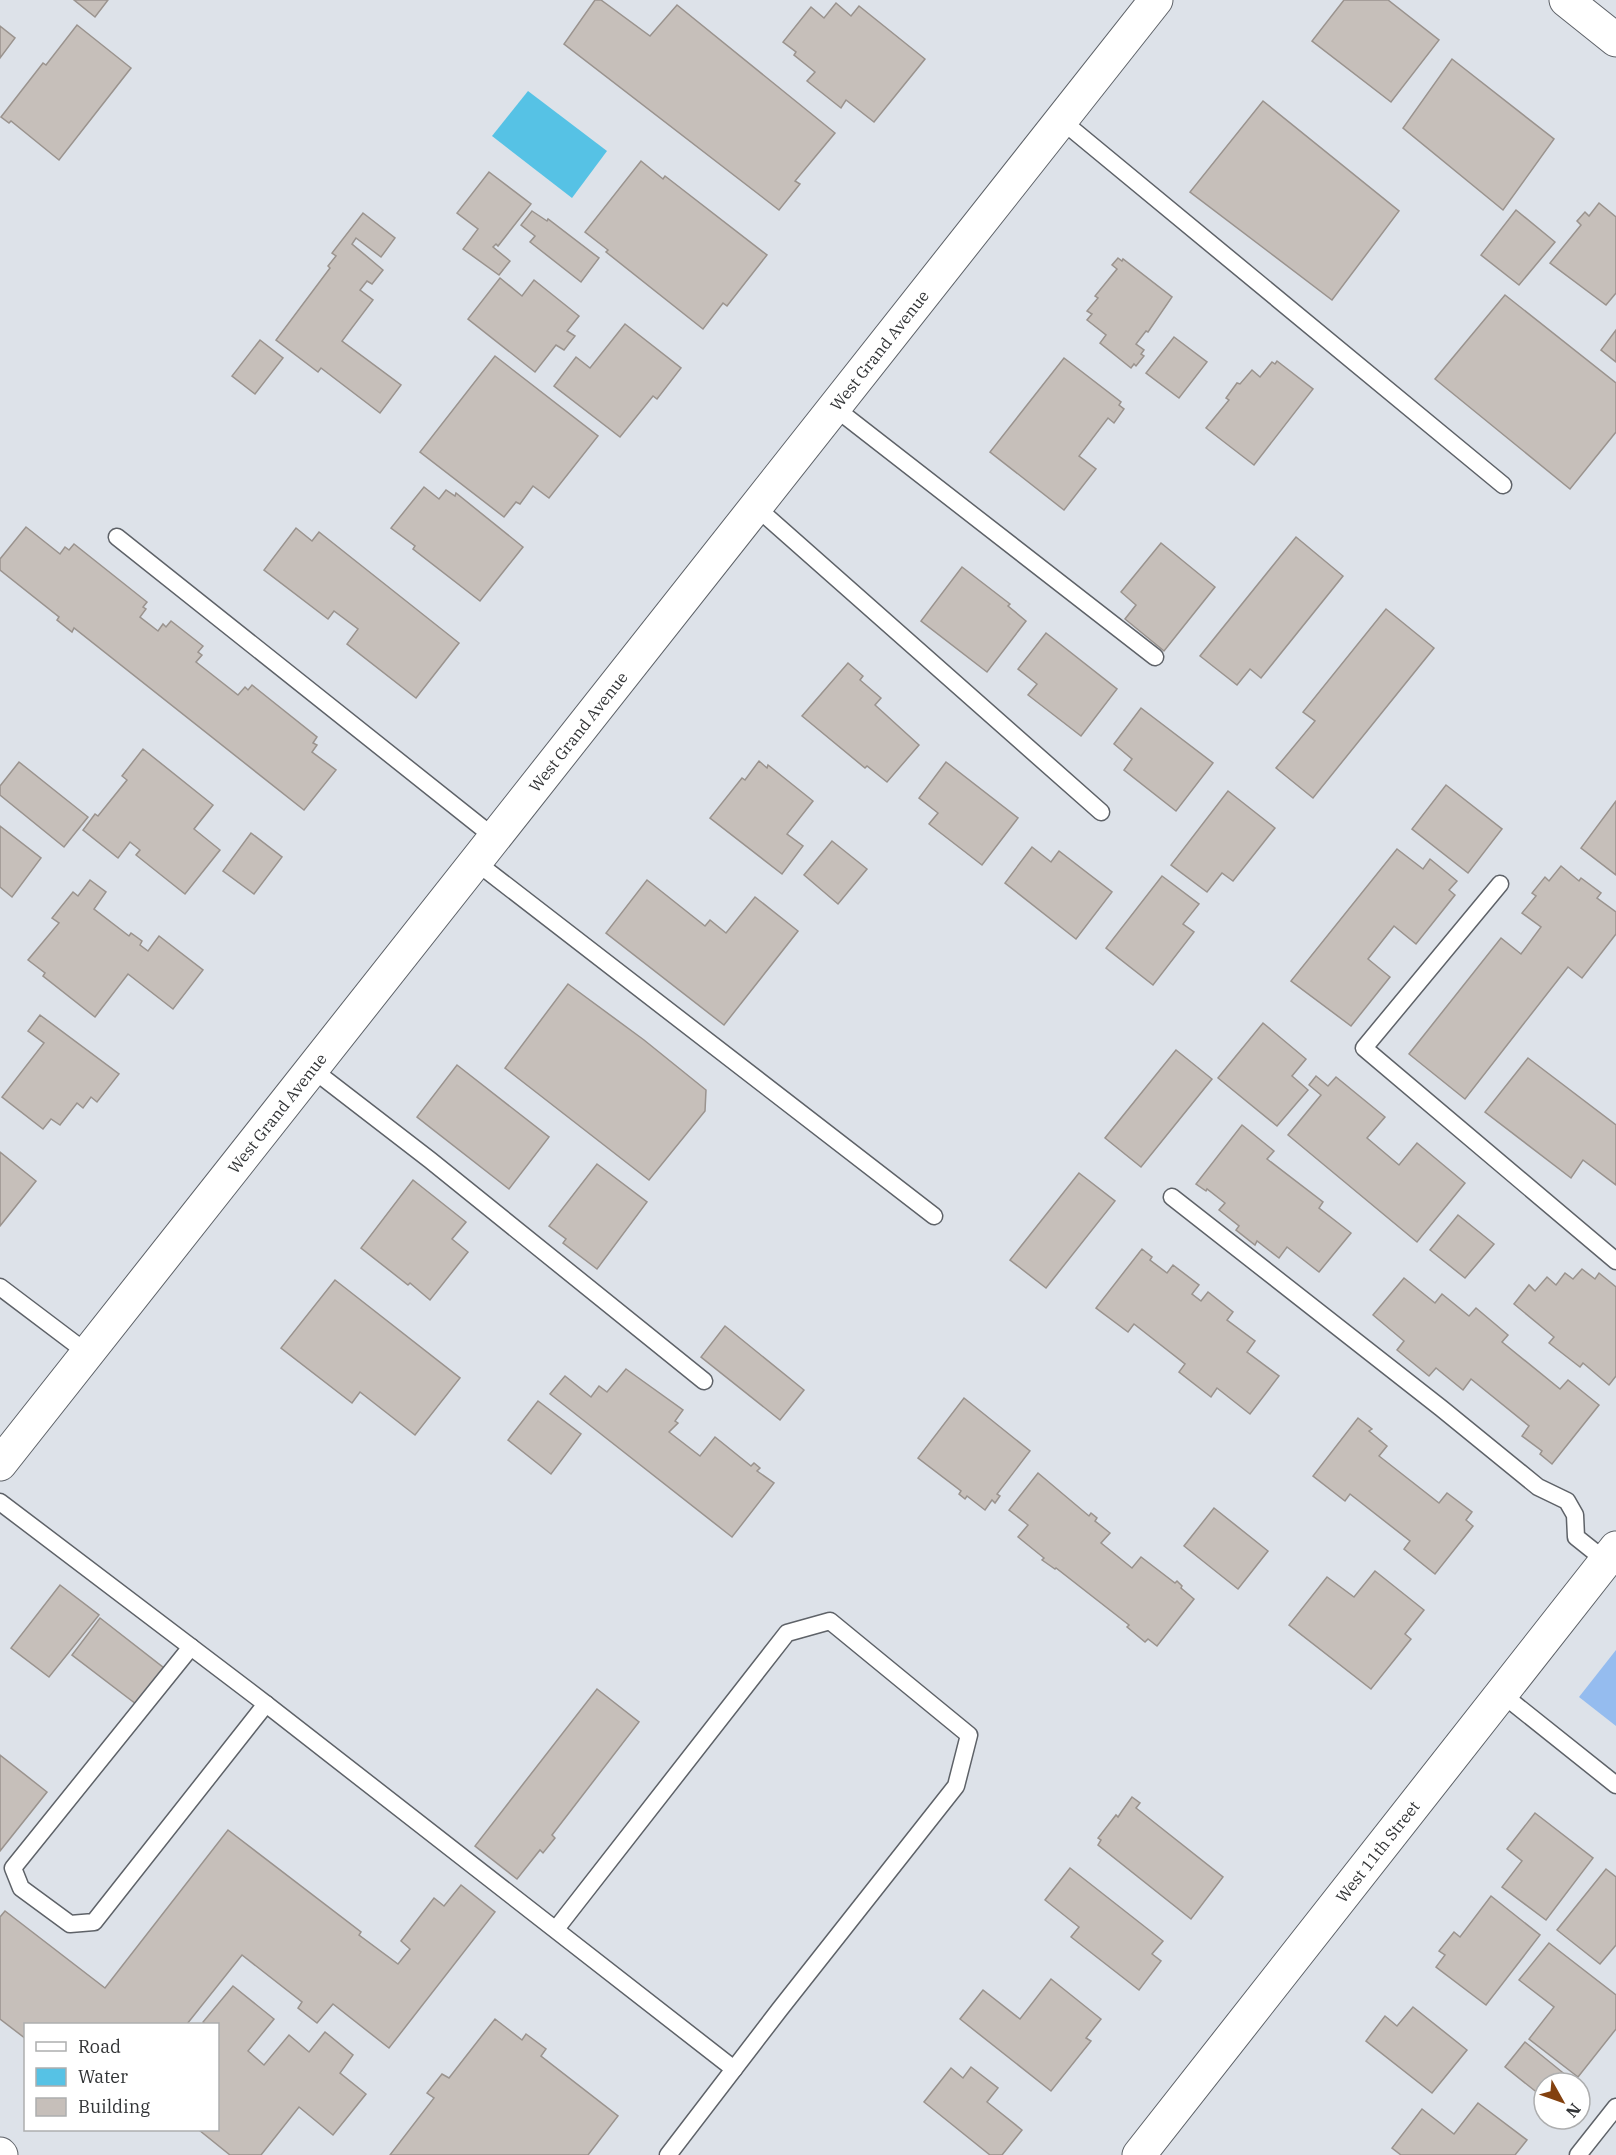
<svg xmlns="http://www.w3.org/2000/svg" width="1616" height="2155" viewBox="0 0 1616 2155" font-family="'IBM Plex Serif',serif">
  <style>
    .green { fill: #95bcef }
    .water { fill: #56c2e5 }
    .building { fill: #c6bfba; stroke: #9a938e; stroke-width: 1.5 }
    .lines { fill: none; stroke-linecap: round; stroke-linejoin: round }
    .lane-casing { stroke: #5e6268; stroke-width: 19 }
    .street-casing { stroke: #5e6268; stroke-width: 35 }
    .secondary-casing { stroke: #5e6268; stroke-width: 35 }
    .lane { stroke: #fff; stroke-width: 16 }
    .street { stroke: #fff; stroke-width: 33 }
    .secondary { stroke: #fff; stroke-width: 33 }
    .labels { text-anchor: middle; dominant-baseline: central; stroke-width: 5; stroke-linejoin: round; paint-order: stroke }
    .street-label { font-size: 16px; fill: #323436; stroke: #fff }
  </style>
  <rect width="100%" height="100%" fill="#dde2e9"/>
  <!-- green -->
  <path class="green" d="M 1616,1650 L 1616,1726 L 1579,1697 Z"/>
  <!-- water -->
  <path class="water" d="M 528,91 L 607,151 L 572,198 L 492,136 Z"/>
  <!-- building -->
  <g class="building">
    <path d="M 74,0 L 108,0 L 95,17 Z"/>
    <path d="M 595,0 L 601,0 L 650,36 L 677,5 L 835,133 L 795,181 L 800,184 L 779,210 L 564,44 Z"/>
    <path d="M 1344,0 L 1388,0 L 1439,40 L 1391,102 L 1312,41 Z"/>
    <path d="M 836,3 L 851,16 L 859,6 L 925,59 L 874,122 L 846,100 L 841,108 L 807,81 L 815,72 L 794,55 L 796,52 L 783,42 L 811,7 L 824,18 Z"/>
    <path d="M 77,25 L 131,68 L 59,160 L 11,121 L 9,123 L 1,117 L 43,63 L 46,65 Z"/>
    <path d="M 0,26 L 15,38 L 0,58 Z"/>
    <path d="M 1452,59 L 1554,139 L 1503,210 L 1403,128 Z"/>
    <path d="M 1263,101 L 1399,211 L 1332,300 L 1190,192 Z"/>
    <path d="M 641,161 L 663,179 L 665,176 L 767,255 L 727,306 L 723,303 L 703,329 L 606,252 L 608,250 L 585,232 Z"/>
    <path d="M 489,172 L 531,204 L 498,246 L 496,244 L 493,247 L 510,261 L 499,275 L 463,249 L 478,229 L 457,213 Z"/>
    <path d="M 1599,203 L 1616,217 L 1616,293 L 1606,305 L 1550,263 L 1581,225 L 1577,221 L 1585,212 L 1589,216 Z"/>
    <path d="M 1516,210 L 1555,242 L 1519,285 L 1481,255 Z"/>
    <path d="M 532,211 L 547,221 L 548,219 L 599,258 L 581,282 L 530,242 L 535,236 L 521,225 Z"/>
    <path d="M 363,213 L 395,238 L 381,257 L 356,238 L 352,244 L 383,270 L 372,284 L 367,281 L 360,290 L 373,300 L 342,341 L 401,385 L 380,413 L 321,368 L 318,372 L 276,340 L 330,268 L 328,266 L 336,256 L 332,253 Z"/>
    <path d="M 1118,258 L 1122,261 L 1123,259 L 1172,297 L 1148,332 L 1146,331 L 1136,344 L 1144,350 L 1141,354 L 1144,356 L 1136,366 L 1134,364 L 1131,368 L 1100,343 L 1106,335 L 1087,320 L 1092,314 L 1087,311 L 1098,298 L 1095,296 L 1117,269 L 1112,265 Z"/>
    <path d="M 500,278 L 522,296 L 534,280 L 579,316 L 567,331 L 575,336 L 564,350 L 556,345 L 535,372 L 468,319 Z"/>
    <path d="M 1505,295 L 1616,383 L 1616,432 L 1570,489 L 1435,379 Z"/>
    <path d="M 625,324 L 681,368 L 657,399 L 653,396 L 620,437 L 554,386 L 576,357 L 590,368 Z"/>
    <path d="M 1616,330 L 1616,362 L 1601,350 Z"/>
    <path d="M 1174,337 L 1207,362 L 1179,398 L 1146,373 Z"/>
    <path d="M 260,340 L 283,358 L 255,394 L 232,376 Z"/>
    <path d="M 495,356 L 598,436 L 549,498 L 533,486 L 520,504 L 516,502 L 504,517 L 420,452 Z"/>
    <path d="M 1064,358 L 1121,402 L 1119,405 L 1124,409 L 1114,423 L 1108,418 L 1079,456 L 1096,469 L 1064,510 L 990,452 Z"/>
    <path d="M 1277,361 L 1313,389 L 1254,465 L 1206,428 L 1229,400 L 1226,398 L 1237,383 L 1240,384 L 1252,370 L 1260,377 L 1272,362 L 1275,364 Z"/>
    <path d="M 424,487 L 439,499 L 446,490 L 455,496 L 456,493 L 523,547 L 480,601 L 413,549 L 415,546 L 391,528 Z"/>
    <path d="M 26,527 L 60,554 L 65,547 L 69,550 L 74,544 L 147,602 L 143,607 L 146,609 L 140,617 L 158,631 L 163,624 L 166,627 L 171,621 L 203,646 L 198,652 L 202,655 L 196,662 L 238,695 L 245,687 L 248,690 L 252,685 L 317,737 L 313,743 L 317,745 L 312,752 L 336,770 L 304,810 L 74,628 L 72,632 L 57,620 L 59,617 L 0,570 L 0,559 Z"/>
    <path d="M 296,528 L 312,541 L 319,532 L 459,643 L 416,698 L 347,644 L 358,629 L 334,611 L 328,619 L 264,570 Z"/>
    <path d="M 1296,537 L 1343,576 L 1261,678 L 1250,669 L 1237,685 L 1200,656 Z"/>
    <path d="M 1161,543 L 1215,587 L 1164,651 L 1125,619 L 1136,605 L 1121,592 Z"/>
    <path d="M 962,567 L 1010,604 L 1008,606 L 1026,621 L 987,672 L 921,621 Z"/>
    <path d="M 1386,609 L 1434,648 L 1313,798 L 1276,768 L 1315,721 L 1303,712 Z"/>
    <path d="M 1046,633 L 1117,689 L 1081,736 L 1028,695 L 1037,684 L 1018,669 Z"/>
    <path d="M 848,663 L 863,676 L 860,680 L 881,698 L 875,705 L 919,745 L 887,782 L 867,766 L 865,768 L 802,716 Z"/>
    <path d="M 1141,708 L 1213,763 L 1176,811 L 1124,770 L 1132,759 L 1114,744 Z"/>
    <path d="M 143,749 L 213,805 L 194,829 L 220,850 L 185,894 L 136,855 L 140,850 L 130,842 L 118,858 L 83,830 L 95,814 L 98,816 L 127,780 L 122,776 Z"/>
    <path d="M 759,761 L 767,768 L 768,765 L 813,801 L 787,834 L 803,846 L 782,874 L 710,818 L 742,778 L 745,780 Z"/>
    <path d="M 19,762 L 88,817 L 64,847 L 0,795 L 0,786 Z"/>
    <path d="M 946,762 L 1018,818 L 982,865 L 929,824 L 938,813 L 919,798 Z"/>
    <path d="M 1446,785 L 1502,829 L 1468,873 L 1412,829 Z"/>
    <path d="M 1228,791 L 1275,828 L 1233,881 L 1222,873 L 1207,892 L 1171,865 Z"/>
    <path d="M 1616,801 L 1616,875 L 1581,848 Z"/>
    <path d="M 0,826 L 41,858 L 12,897 L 0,887 Z"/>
    <path d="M 251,833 L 282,857 L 254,894 L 223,871 Z"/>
    <path d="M 832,841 L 867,869 L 838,904 L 804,875 Z"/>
    <path d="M 1032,847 L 1051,862 L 1059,851 L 1112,892 L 1076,939 L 1005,883 Z"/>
    <path d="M 1397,849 L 1423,869 L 1430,859 L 1457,881 L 1449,890 L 1455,895 L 1416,944 L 1394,926 L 1368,959 L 1390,977 L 1351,1026 L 1291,981 Z"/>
    <path d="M 1561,866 L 1579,881 L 1581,878 L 1601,893 L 1597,898 L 1616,912 L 1616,934 L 1582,978 L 1568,967 L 1465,1099 L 1409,1054 L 1501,938 L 1521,954 L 1541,927 L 1522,913 L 1536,896 L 1532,893 L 1545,877 L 1549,881 Z"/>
    <path d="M 1162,876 L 1199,904 L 1183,924 L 1194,932 L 1153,985 L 1106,948 Z"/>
    <path d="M 90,880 L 106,892 L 94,909 L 129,936 L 131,933 L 142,941 L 140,945 L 148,951 L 159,936 L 203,970 L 173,1009 L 128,974 L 95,1017 L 43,976 L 45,973 L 28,960 L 59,923 L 52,918 L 73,892 L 78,896 Z"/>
    <path d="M 647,880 L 705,926 L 710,920 L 726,933 L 755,897 L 798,931 L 724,1025 L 606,933 Z"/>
    <path d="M 568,984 L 644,1040 L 706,1090 L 705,1111 L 649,1180 L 505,1068 Z"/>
    <path d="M 40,1015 L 119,1074 L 97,1102 L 91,1097 L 83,1108 L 77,1103 L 60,1125 L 51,1119 L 43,1129 L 2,1097 L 44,1043 L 28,1031 Z"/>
    <path d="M 1263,1023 L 1306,1059 L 1292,1076 L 1308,1090 L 1277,1126 L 1218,1078 Z"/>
    <path d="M 1176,1050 L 1212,1079 L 1141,1167 L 1105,1138 Z"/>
    <path d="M 1528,1058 L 1616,1125 L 1616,1185 L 1583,1160 L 1571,1178 L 1485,1112 Z"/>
    <path d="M 457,1065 L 549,1137 L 509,1189 L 417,1117 Z"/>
    <path d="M 1316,1076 L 1328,1086 L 1336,1077 L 1385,1117 L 1367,1138 L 1399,1165 L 1417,1143 L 1465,1183 L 1417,1242 L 1288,1135 L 1321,1095 L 1309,1085 Z"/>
    <path d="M 1242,1125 L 1274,1151 L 1267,1159 L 1323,1202 L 1319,1208 L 1351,1233 L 1319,1272 L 1287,1247 L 1279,1258 L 1257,1241 L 1255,1245 L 1236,1230 L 1239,1226 L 1219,1210 L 1225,1203 L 1207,1189 L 1206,1191 L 1196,1184 Z"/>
    <path d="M 0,1152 L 36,1181 L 0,1226 Z"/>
    <path d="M 597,1164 L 647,1202 L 597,1269 L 563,1243 L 566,1239 L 549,1226 Z"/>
    <path d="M 1079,1173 L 1115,1201 L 1046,1288 L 1010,1260 Z"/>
    <path d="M 413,1180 L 466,1222 L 452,1239 L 468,1252 L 430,1300 L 410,1283 L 408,1285 L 361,1248 Z"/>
    <path d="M 1458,1215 L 1494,1244 L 1465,1278 L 1430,1250 Z"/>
    <path d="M 1142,1249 L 1152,1257 L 1150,1260 L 1167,1273 L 1173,1265 L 1199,1285 L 1192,1294 L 1201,1301 L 1208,1292 L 1233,1312 L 1227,1320 L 1255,1341 L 1247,1352 L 1279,1376 L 1250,1414 L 1217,1388 L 1211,1397 L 1179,1372 L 1185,1364 L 1134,1324 L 1128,1332 L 1096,1308 Z"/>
    <path d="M 1582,1269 L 1595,1279 L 1599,1273 L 1616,1287 L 1616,1376 L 1609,1385 L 1583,1363 L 1580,1367 L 1549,1343 L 1554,1337 L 1514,1304 L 1529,1285 L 1535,1291 L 1547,1277 L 1556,1285 L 1565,1273 L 1573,1279 Z"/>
    <path d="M 1404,1278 L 1435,1303 L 1442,1294 L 1469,1316 L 1476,1308 L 1508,1335 L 1502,1342 L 1560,1389 L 1568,1380 L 1599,1405 L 1552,1464 L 1540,1454 L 1542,1451 L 1522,1436 L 1529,1426 L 1471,1379 L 1463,1390 L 1436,1368 L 1429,1376 L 1397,1350 L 1404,1341 L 1373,1315 Z"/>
    <path d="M 335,1280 L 460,1378 L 415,1435 L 360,1392 L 352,1403 L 281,1348 Z"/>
    <path d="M 725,1326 L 804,1390 L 780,1420 L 701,1357 Z"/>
    <path d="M 626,1369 L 683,1410 L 675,1421 L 678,1423 L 669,1432 L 700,1456 L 715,1437 L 751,1466 L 754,1463 L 760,1468 L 757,1471 L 774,1483 L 732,1537 L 550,1394 L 565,1376 L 591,1397 L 599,1386 L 607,1392 Z"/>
    <path d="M 964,1398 L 1030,1451 L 997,1494 L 1000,1496 L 995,1503 L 992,1500 L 985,1510 L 967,1496 L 965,1499 L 959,1494 L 961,1491 L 918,1458 Z"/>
    <path d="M 538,1401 L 581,1434 L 551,1474 L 508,1440 Z"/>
    <path d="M 1358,1418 L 1372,1429 L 1369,1431 L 1387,1446 L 1379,1456 L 1439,1503 L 1447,1493 L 1472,1512 L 1466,1520 L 1473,1526 L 1435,1574 L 1404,1549 L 1410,1541 L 1350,1494 L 1345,1501 L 1313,1476 Z"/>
    <path d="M 1038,1473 L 1089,1516 L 1091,1513 L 1097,1518 L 1095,1521 L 1110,1533 L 1101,1543 L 1132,1568 L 1141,1557 L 1175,1583 L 1177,1581 L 1182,1586 L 1181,1588 L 1194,1599 L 1157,1646 L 1148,1639 L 1145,1642 L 1127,1627 L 1129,1625 L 1056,1568 L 1055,1569 L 1042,1560 L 1044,1558 L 1018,1537 L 1028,1525 L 1009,1510 Z"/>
    <path d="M 1214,1508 L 1268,1551 L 1238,1589 L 1184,1546 Z"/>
    <path d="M 1375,1571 L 1424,1610 L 1405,1634 L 1411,1639 L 1371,1689 L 1289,1625 L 1327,1577 L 1354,1597 Z"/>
    <path d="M 60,1585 L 99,1615 L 49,1677 L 11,1648 Z"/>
    <path d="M 100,1618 L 164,1668 L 136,1704 L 72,1655 Z"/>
    <path d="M 597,1689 L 639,1722 L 552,1835 L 555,1838 L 543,1853 L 540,1850 L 517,1879 L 475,1846 Z"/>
    <path d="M 0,1755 L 47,1792 L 0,1851 Z"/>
    <path d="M 1132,1797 L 1140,1803 L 1136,1808 L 1223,1877 L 1191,1919 L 1098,1845 L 1101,1840 L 1098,1838 L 1116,1815 L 1118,1817 L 1122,1811 Z"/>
    <path d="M 1535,1813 L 1593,1858 L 1546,1920 L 1502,1887 L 1522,1861 L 1507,1849 Z"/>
    <path d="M 228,1830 L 361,1932 L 359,1935 L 398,1964 L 410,1949 L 401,1941 L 434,1898 L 444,1906 L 461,1885 L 495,1912 L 389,2048 L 333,2004 L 317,2023 L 298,2008 L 302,2002 L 242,1955 L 187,2024 L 26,2024 L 26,2039 L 0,2019 L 0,1917 L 5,1911 L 105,1988 Z"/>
    <path d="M 1070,1868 L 1163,1941 L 1152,1954 L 1161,1961 L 1139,1990 L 1071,1937 L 1079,1927 L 1045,1900 Z"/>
    <path d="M 1606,1869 L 1616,1877 L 1616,1945 L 1600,1964 L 1557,1930 Z"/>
    <path d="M 1491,1896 L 1540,1935 L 1486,2005 L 1436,1967 L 1445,1955 L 1439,1951 L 1454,1932 L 1460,1937 Z"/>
    <path d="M 1549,1943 L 1616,1995 L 1616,2029 L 1578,2077 L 1529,2039 L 1554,2007 L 1519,1980 Z"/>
    <path d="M 1051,1979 L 1101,2019 L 1086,2038 L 1091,2041 L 1051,2091 L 960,2019 L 983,1990 L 1020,2019 Z"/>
    <path d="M 233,1986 L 274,2019 L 248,2051 L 264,2065 L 289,2035 L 309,2052 L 325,2032 L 353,2055 L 340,2073 L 366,2094 L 333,2135 L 299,2107 L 261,2155 L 230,2155 L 199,2130 L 218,2130 L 218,2024 L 206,2024 L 203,2022 Z"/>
    <path d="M 1413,2007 L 1467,2050 L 1432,2093 L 1366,2041 L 1385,2016 L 1397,2026 Z"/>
    <path d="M 495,2019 L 522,2040 L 526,2034 L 546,2049 L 541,2056 L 618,2116 L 588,2155 L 390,2155 L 434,2098 L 427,2093 L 442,2074 L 449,2078 Z"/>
    <path d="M 1525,2042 L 1567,2076 L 1561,2083 L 1544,2083 L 1544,2098 L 1505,2067 Z"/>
    <path d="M 971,2067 L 998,2088 L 987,2102 L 1022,2130 L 1002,2155 L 990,2155 L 924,2102 L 951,2068 L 963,2078 Z"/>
    <path d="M 1478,2103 L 1527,2140 L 1515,2155 L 1401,2155 L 1392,2148 L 1422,2109 L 1454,2134 Z"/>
  </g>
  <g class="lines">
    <!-- lane casing -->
    <g class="lane-casing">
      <g id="lane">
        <path d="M 1061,120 L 1503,485"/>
        <path d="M 835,408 L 1155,657"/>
        <path d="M 756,507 L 1101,812"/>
        <path d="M 117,537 L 495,838"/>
        <path d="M 476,862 L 934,1216"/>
        <path d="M 1500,884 L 1364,1048 L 1616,1261"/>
        <path d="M 312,1069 L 430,1160 L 704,1381"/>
        <path d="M 1172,1197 L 1441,1408 L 1538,1487 L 1567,1501 L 1575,1515 L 1576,1537 L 1606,1561"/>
        <path d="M 0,1287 L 86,1352"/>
        <path d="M 0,1502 L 266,1704 L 734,2069"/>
        <path d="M 191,1647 L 13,1868 L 21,1888 L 70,1924 L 94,1922 L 266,1704"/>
        <path d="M 1502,1694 L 1616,1785"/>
        <path d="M 556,1929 L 787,1633 L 830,1621 L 969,1735 L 956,1786 L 780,2009 L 668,2155"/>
        <path d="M 1578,2155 L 1616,2107"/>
      </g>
    </g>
    <!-- street casing -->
    <g class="street-casing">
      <g id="street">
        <path d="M 1566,0 L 1616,40"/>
        <path id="s1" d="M 1139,2155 L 1616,1548"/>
      </g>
    </g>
    <!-- secondary casing -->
    <g class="secondary-casing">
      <g id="secondary">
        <path id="s2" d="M 0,1464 L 1156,0"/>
        <path d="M 0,2154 L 1,2155"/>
      </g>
    </g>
    <!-- lane -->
    <use href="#lane" class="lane"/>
    <!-- street -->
    <use href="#street" class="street"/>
    <!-- secondary -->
    <use href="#secondary" class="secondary"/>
  </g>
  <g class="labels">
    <!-- street labels -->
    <g class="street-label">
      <text stroke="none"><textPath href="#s2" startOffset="1419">West Grand Avenue</textPath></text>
      <text stroke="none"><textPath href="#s2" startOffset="933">West Grand Avenue</textPath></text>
      <text stroke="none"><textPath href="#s2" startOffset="447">West Grand Avenue</textPath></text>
      <text stroke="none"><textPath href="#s1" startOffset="386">West 11th Street</textPath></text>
    </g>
  </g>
  <!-- legend -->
  <rect x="24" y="2023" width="195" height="108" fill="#ffffff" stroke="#adaeaf" stroke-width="1.5"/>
  <rect x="36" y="2042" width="30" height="9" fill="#ffffff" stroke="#adaeaf" stroke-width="1.5"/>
  <text x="78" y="2053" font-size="18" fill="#323436">Road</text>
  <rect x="36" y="2068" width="30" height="18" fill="#56c2e5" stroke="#adaeaf" stroke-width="1.5"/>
  <text x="78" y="2083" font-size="18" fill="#323436">Water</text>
  <rect x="36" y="2098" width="30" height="18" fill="#c6bfba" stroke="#adaeaf" stroke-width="1.5"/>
  <text x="78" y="2113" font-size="18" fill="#323436">Building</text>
  <!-- north arrow -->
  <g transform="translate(1562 2101) rotate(130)"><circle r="28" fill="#ffffff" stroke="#adaeaf" stroke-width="1.5"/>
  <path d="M0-4.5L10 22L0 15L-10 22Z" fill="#83410f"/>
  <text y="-9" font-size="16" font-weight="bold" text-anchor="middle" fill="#323436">N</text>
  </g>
</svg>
